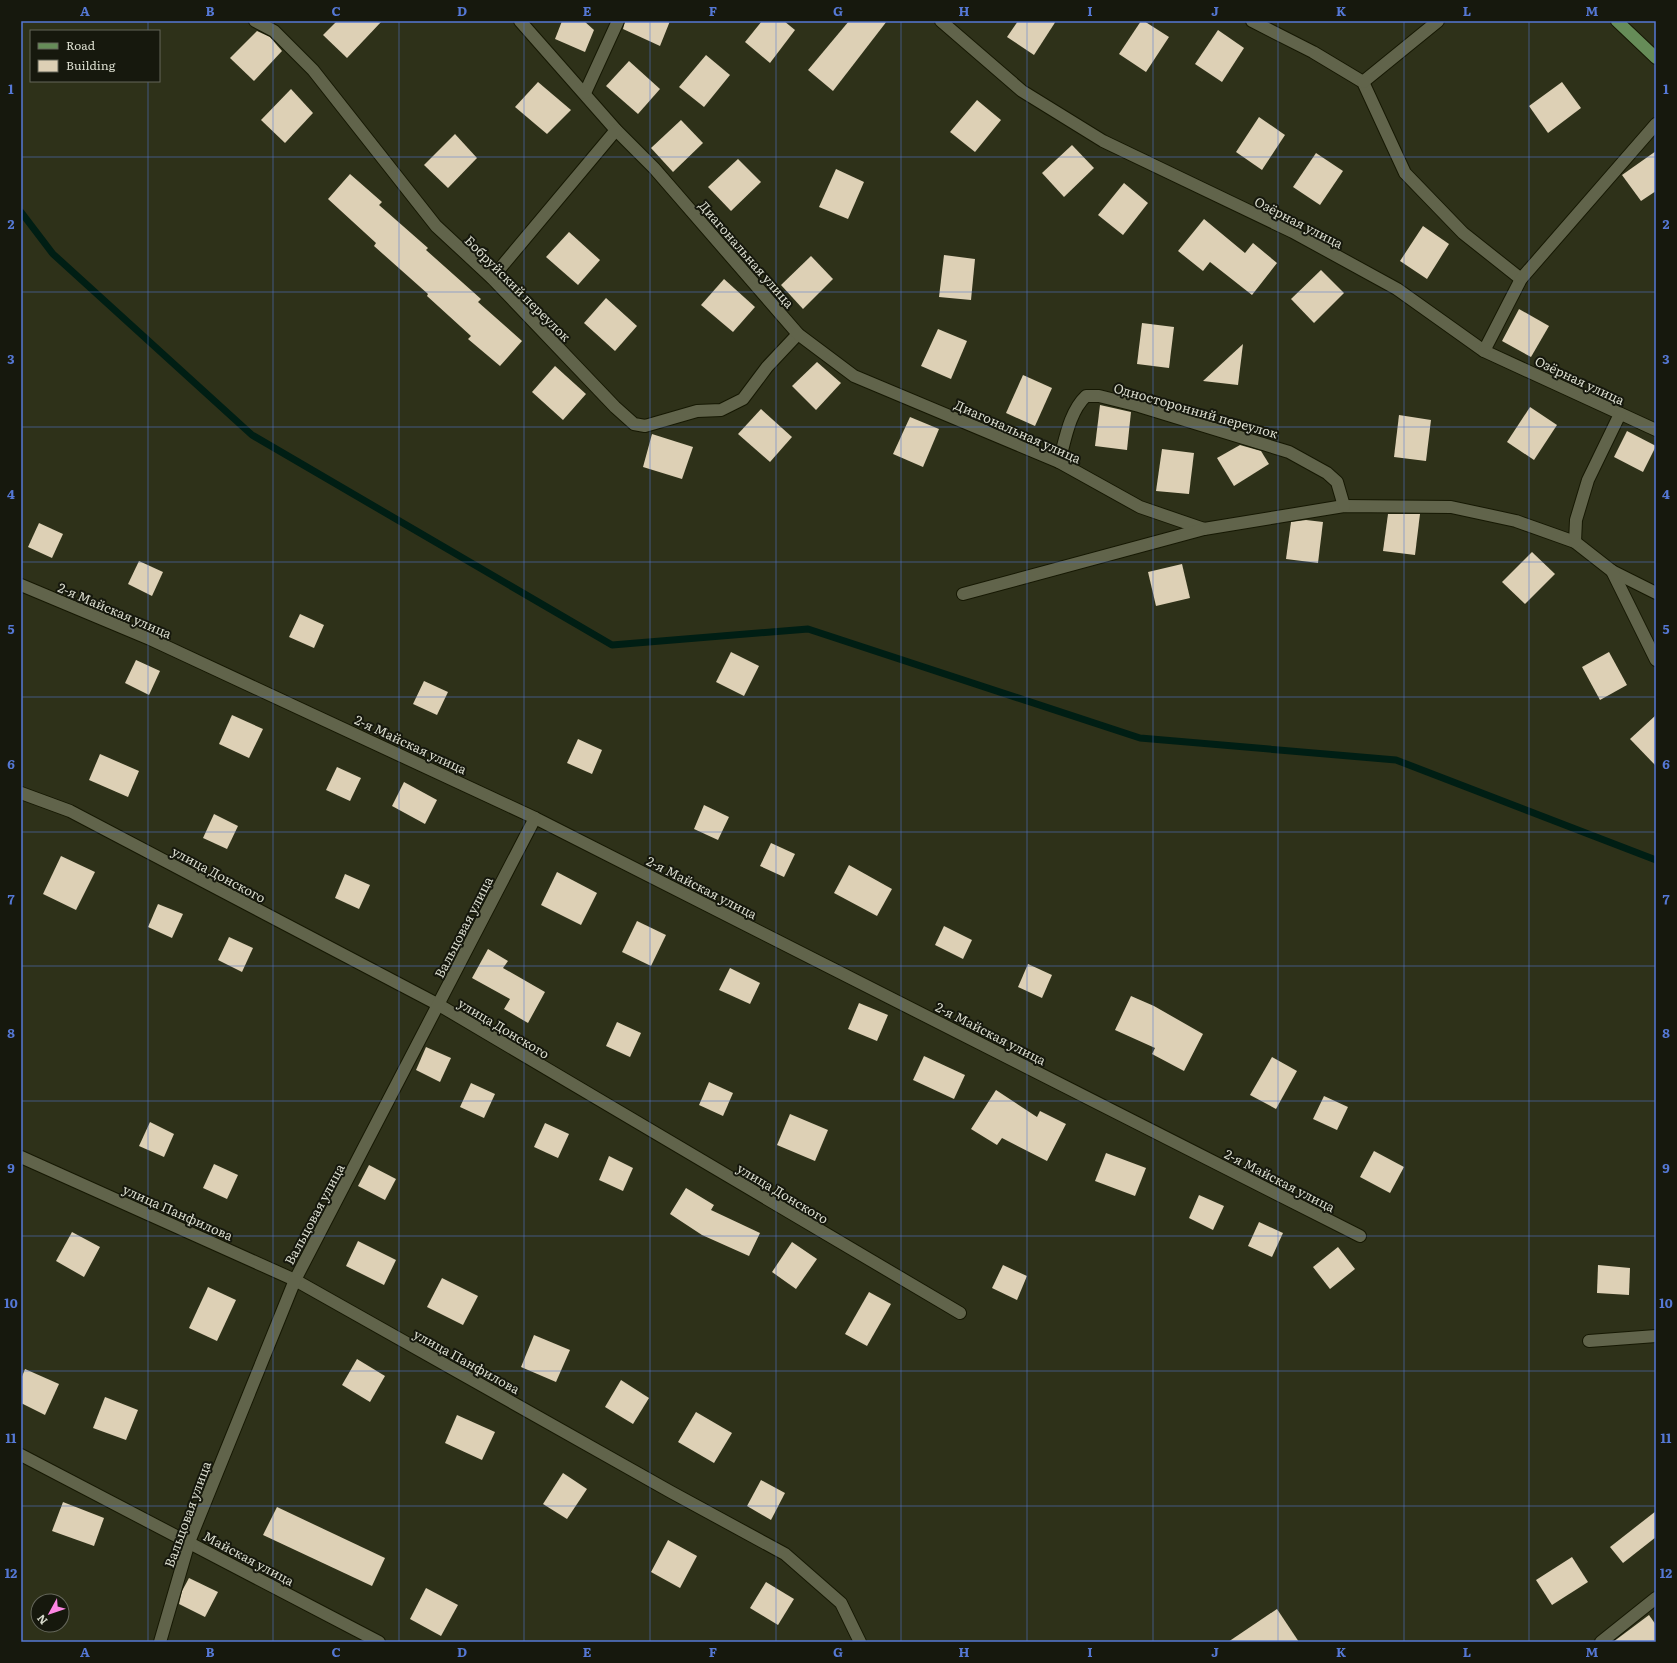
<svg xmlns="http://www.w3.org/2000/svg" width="1677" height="1663" viewBox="0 0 1677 1663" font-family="Literata,serif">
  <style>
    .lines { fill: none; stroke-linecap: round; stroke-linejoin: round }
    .stream { stroke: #001e14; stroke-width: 7 }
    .building { fill: #ddd0b5 }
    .minor-casing { stroke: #161803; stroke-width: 14 }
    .major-casing { stroke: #161803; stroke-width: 14 }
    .minor { stroke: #61644b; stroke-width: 12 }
    .major { stroke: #668c58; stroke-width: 12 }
    .grid { fill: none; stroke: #5578d5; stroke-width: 1; stroke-opacity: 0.55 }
    .labels { text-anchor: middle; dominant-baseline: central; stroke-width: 4; stroke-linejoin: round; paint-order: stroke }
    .street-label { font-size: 13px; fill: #d9dbcd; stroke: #16180d }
    .neatline { fill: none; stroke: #5578d5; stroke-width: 1.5 }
    .grid-label { font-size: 13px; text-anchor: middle; font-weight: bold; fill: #5578d5 }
  </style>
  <rect width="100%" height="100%" fill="#2e3119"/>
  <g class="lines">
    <!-- stream -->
    <path class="stream" d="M 21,212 L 53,254 L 252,435 L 612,645 L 808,629 L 1140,738 L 1396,760 L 1656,860"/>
  </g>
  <!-- building -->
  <g class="building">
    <path d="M 337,21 L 382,21 L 347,58 L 323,35 Z"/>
    <path d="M 562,21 L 584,21 L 594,30 L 585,52 L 555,39 Z"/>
    <path d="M 625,21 L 670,21 L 660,46 L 623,29 Z"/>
    <path d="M 762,21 L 784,21 L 795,30 L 770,63 L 745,42 Z"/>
    <path d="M 849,21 L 887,21 L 833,91 L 808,70 Z"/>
    <path d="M 1018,21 L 1056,21 L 1034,55 L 1007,37 Z"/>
    <path d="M 1141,21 L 1144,21 L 1169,37 L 1146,72 L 1119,54 Z"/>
    <path d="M 1218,30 L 1244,48 L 1222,82 L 1195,64 Z"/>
    <path d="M 257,31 L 270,37 L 282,51 L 254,81 L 230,58 Z"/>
    <path d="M 706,55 L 730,75 L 704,107 L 679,87 Z"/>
    <path d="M 629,61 L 660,89 L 638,114 L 606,86 Z"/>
    <path d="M 538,82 L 571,110 L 547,134 L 515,107 Z"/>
    <path d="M 1562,82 L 1581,108 L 1548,133 L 1529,106 Z"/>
    <path d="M 291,89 L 313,113 L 285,143 L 261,120 Z"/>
    <path d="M 977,100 L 1001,120 L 975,152 L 950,132 Z"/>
    <path d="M 1259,117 L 1285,135 L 1262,170 L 1236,152 Z"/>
    <path d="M 681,120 L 703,143 L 673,172 L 651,148 Z"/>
    <path d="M 455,134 L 477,158 L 448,188 L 424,165 Z"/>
    <path d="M 1072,145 L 1094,168 L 1064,197 L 1042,173 Z"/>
    <path d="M 1656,151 L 1656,191 L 1641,201 L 1622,175 Z"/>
    <path d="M 1316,153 L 1343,171 L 1320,205 L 1293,187 Z"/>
    <path d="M 738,159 L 761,182 L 731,211 L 708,187 Z"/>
    <path d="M 836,169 L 864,182 L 848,219 L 819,207 Z"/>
    <path d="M 350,174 L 382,202 L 379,205 L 428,248 L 426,250 L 481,299 L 478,302 L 522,341 L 500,366 L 468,339 L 471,336 L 427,296 L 428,294 L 374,246 L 376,243 L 328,199 Z"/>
    <path d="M 1124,183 L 1148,203 L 1123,235 L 1098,215 Z"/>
    <path d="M 1204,219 L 1245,253 L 1253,243 L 1277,263 L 1252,295 L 1210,262 L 1203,271 L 1178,251 Z"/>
    <path d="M 1423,226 L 1449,244 L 1427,279 L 1400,261 Z"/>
    <path d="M 569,232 L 600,260 L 578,285 L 546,257 Z"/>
    <path d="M 944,255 L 975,259 L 971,300 L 939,297 Z"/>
    <path d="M 811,256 L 833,279 L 803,309 L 781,285 Z"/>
    <path d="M 1321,270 L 1344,293 L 1314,323 L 1291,299 Z"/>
    <path d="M 724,279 L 755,307 L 733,332 L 701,305 Z"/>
    <path d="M 606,298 L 637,326 L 615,351 L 584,323 Z"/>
    <path d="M 1519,309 L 1549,326 L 1531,357 L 1502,341 Z"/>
    <path d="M 1142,323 L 1174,327 L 1169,368 L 1137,364 Z"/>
    <path d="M 938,329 L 967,341 L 951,379 L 921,366 Z"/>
    <path d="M 1243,344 L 1238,385 L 1203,381 Z"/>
    <path d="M 817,362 L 841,383 L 816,410 L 792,386 Z"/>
    <path d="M 555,366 L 586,394 L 563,420 L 532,392 Z"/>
    <path d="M 1023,375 L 1052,388 L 1035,426 L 1006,413 Z"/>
    <path d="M 1100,405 L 1131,412 L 1127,450 L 1095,446 Z"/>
    <path d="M 1530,407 L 1557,425 L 1534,460 L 1507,442 Z"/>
    <path d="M 761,409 L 792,437 L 770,462 L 738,434 Z"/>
    <path d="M 1399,415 L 1431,420 L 1426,461 L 1394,457 Z"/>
    <path d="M 910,417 L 939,429 L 923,467 L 893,454 Z"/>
    <path d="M 1627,431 L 1656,446 L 1643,472 L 1614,457 Z"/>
    <path d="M 652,434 L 693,447 L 682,479 L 643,467 Z"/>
    <path d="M 1240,445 L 1261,451 L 1269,464 L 1234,486 L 1217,458 Z"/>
    <path d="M 1162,449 L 1194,453 L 1189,494 L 1156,491 Z"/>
    <path d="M 1388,514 L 1420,514 L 1415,555 L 1383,551 Z"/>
    <path d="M 1306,520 L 1323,522 L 1318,563 L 1286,559 L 1291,522 Z"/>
    <path d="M 39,523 L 63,534 L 52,558 L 28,547 Z"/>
    <path d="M 1532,552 L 1555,574 L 1525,604 L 1502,582 Z"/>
    <path d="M 139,561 L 163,572 L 152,596 L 128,584 Z"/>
    <path d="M 1182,564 L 1190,598 L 1156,606 L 1148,572 Z"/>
    <path d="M 300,614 L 324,625 L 314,648 L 289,637 Z"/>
    <path d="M 731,652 L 759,666 L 744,696 L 716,682 Z"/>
    <path d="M 1609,652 L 1627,685 L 1600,700 L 1582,667 Z"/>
    <path d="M 136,660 L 160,671 L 149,695 L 125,683 Z"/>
    <path d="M 424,681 L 448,692 L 437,715 L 413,704 Z"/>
    <path d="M 232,715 L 263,729 L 249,758 L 219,744 Z"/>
    <path d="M 1656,715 L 1656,766 L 1630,739 Z"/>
    <path d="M 578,739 L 602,750 L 592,774 L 567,763 Z"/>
    <path d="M 100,754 L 139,771 L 128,797 L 89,780 Z"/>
    <path d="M 337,767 L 361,778 L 350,801 L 326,790 Z"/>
    <path d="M 404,782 L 437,800 L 425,824 L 392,806 Z"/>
    <path d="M 704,805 L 729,817 L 718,840 L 694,829 Z"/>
    <path d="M 214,814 L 238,826 L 227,849 L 203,838 Z"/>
    <path d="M 771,843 L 795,854 L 784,877 L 760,866 Z"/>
    <path d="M 61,856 L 95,872 L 76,910 L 43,894 Z"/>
    <path d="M 849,865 L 892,889 L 877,916 L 834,893 Z"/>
    <path d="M 557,872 L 597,893 L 581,925 L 541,905 Z"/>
    <path d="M 345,874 L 370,885 L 359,909 L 335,898 Z"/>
    <path d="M 158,904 L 183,914 L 172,938 L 148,927 Z"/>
    <path d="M 637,921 L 666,935 L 651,966 L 622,952 Z"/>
    <path d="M 944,926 L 972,940 L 963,959 L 935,945 Z"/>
    <path d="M 229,937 L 253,948 L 242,972 L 218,960 Z"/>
    <path d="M 488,949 L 508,961 L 503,968 L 545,992 L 528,1023 L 504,1009 L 510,999 L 472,978 Z"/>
    <path d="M 1028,964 L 1052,975 L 1042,998 L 1018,987 Z"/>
    <path d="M 730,968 L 760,983 L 750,1004 L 719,990 Z"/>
    <path d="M 1131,996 L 1154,1006 L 1203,1034 L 1184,1071 L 1152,1054 L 1155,1048 L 1115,1030 Z"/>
    <path d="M 859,1003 L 888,1015 L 877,1041 L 848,1029 Z"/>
    <path d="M 617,1022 L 641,1033 L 630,1057 L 606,1046 Z"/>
    <path d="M 426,1047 L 451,1058 L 440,1082 L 416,1070 Z"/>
    <path d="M 924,1056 L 965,1075 L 954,1099 L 913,1080 Z"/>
    <path d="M 1272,1057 L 1297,1071 L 1276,1109 L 1250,1095 Z"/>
    <path d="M 709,1082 L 733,1093 L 723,1116 L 699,1105 Z"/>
    <path d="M 471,1083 L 495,1094 L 484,1118 L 460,1107 Z"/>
    <path d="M 996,1090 L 1037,1117 L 1040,1111 L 1066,1124 L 1047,1161 L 1002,1138 L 997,1145 L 971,1129 Z"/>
    <path d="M 1324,1096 L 1348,1107 L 1337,1130 L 1313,1119 Z"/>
    <path d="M 790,1114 L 828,1130 L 815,1161 L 777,1145 Z"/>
    <path d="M 150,1122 L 174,1134 L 164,1157 L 139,1146 Z"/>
    <path d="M 545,1123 L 569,1134 L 558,1158 L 534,1147 Z"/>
    <path d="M 1374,1151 L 1404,1167 L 1390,1193 L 1360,1177 Z"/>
    <path d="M 1106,1153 L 1146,1168 L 1135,1196 L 1095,1181 Z"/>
    <path d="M 609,1156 L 633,1168 L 623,1191 L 599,1180 Z"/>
    <path d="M 214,1164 L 238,1175 L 227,1199 L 203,1188 Z"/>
    <path d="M 369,1165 L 396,1179 L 385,1200 L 358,1186 Z"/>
    <path d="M 686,1188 L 714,1205 L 711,1210 L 760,1233 L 749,1256 L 702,1235 L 670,1214 Z"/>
    <path d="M 1199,1195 L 1224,1206 L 1213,1230 L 1189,1218 Z"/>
    <path d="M 1259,1222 L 1283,1233 L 1272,1257 L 1248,1246 Z"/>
    <path d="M 72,1232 L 100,1247 L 84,1277 L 56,1261 Z"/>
    <path d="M 358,1241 L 396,1260 L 384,1285 L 346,1266 Z"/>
    <path d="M 792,1242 L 817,1259 L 796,1289 L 772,1272 Z"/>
    <path d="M 1338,1247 L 1355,1269 L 1330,1289 L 1313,1267 Z"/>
    <path d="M 1003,1265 L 1027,1276 L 1017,1300 L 992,1288 Z"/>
    <path d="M 1598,1265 L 1630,1268 L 1629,1295 L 1597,1293 Z"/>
    <path d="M 442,1278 L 478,1296 L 463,1325 L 427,1307 Z"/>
    <path d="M 208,1287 L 236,1300 L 217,1341 L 189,1328 Z"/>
    <path d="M 869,1292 L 891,1304 L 867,1346 L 845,1334 Z"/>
    <path d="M 534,1335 L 570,1350 L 556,1382 L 521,1367 Z"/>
    <path d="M 357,1359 L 385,1376 L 370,1402 L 342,1385 Z"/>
    <path d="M 25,1369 L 59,1384 L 45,1415 L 21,1403 L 21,1379 Z"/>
    <path d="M 621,1380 L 649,1398 L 633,1424 L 605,1407 Z"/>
    <path d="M 105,1397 L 138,1410 L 126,1440 L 93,1428 Z"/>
    <path d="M 696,1412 L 732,1433 L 714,1463 L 678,1442 Z"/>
    <path d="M 457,1415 L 495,1432 L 482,1460 L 445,1443 Z"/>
    <path d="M 563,1473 L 587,1489 L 567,1519 L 543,1504 Z"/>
    <path d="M 761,1480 L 785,1493 L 771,1520 L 747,1506 Z"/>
    <path d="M 63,1502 L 104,1518 L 94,1546 L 52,1531 Z"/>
    <path d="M 277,1507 L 385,1558 L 372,1586 L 263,1535 Z"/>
    <path d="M 1656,1511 L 1656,1537 L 1623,1563 L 1610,1547 Z"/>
    <path d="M 668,1540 L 697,1556 L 680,1588 L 651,1572 Z"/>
    <path d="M 1572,1557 L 1588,1582 L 1552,1605 L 1536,1580 Z"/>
    <path d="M 189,1578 L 218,1592 L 205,1617 L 179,1604 L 182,1591 Z"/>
    <path d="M 766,1582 L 794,1599 L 778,1625 L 750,1608 Z"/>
    <path d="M 426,1588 L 458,1605 L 441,1636 L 410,1619 Z"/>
    <path d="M 1277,1609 L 1299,1642 L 1228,1642 Z"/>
    <path d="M 1649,1615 L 1656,1625 L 1656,1642 L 1613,1642 Z"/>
  </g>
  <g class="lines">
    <!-- minor casing -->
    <g class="minor-casing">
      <g id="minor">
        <path d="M 255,21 L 274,31 L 313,70 L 436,226 L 492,278 L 615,407 L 634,424 L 645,426 L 697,411 L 721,410 L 743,399 L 767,367 L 798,334"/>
        <path d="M 520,21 L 616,130 L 654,168 L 798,334 L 854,376 L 1059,462 L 1140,507 L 1204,529 L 1344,506 L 1451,507 L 1516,521 L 1575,542 L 1612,571 L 1656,593"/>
        <path d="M 941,21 L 1022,91 L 1103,141 L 1293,232 L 1397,289 L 1484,351 L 1656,430"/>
        <path d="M 1252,21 L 1313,52 L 1363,82 L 1405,173 L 1463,233 L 1521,279"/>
        <path d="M 1363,82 L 1438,21"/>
        <path d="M 585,93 L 618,21"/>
        <path d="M 492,278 L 616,130"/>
        <path d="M 1484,351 L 1521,279 L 1656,124"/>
        <path d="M 1059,462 C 1065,441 1069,412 1086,396 L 1099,396 L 1139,406 L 1289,452 L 1327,473 L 1337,482 L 1344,506"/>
        <path d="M 1575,542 L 1576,520 L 1588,480 L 1620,414"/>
        <path d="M 1612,571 L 1656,660"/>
        <path d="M 21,585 L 150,639 L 535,818 L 1360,1236"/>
        <path d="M 963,594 L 1204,529"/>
        <path d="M 21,793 L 70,811 L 439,1005 L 960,1313"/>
        <path d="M 21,1157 L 295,1280 L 671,1492 L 785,1554 L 841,1603 L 860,1642"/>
        <path d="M 1589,1341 L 1656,1336"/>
        <path d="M 21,1455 L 379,1642"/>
        <path d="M 160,1642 L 189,1542 L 295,1280 L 535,818"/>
        <path d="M 1601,1642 L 1656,1598"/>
      </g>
    </g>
    <!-- major casing -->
    <g class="major-casing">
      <path id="major" d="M 1617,21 L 1656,58"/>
    </g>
    <!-- minor -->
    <use href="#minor" class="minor"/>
    <!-- major -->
    <use href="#major" class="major"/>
  </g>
  <!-- grid -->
  <path class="grid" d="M 148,21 L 148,31M 273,21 L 273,1642M 399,21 L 399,1642M 524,21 L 524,1642M 650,21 L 650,1642M 776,21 L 776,1642M 901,21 L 901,1642M 1027,21 L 1027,1642M 1153,21 L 1153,1642M 1278,21 L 1278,1642M 1404,21 L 1404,1642M 1529,21 L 1529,1642M 148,81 L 148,1642M 21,157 L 1656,157M 21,292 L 1656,292M 21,427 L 1656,427M 21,562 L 1656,562M 21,697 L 1656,697M 21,832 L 1656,832M 21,966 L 1656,966M 21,1101 L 1656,1101M 21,1236 L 1656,1236M 21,1371 L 1656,1371M 21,1506 L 1656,1506"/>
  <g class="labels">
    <!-- street labels -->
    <g class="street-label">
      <text transform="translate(1299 222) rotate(27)">Озёрная улица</text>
      <text transform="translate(747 254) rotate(49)">Диагональная улица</text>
      <text transform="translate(518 288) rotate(45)">Бобруйский переулок</text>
      <text transform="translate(1580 380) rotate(25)">Озёрная улица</text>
      <text transform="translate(1196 410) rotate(16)">Односторонний переулок</text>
      <text transform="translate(1018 431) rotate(24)">Диагональная улица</text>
      <text transform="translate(115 610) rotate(23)">2-я Майская улица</text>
      <text transform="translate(411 744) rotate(25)">2-я Майская улица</text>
      <text transform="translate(219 874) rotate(28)">улица Донского</text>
      <text transform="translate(702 887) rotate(27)">2-я Майская улица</text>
      <text transform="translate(463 927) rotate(-63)">Вальцовая улица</text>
      <text transform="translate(504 1028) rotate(31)">улица Донского</text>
      <text transform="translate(991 1033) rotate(27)">2-я Майская улица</text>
      <text transform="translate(1280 1180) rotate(27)">2-я Майская улица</text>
      <text transform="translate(783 1193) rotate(31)">улица Донского</text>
      <text transform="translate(178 1212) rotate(24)">улица Панфилова</text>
      <text transform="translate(314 1214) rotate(-62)">Вальцовая улица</text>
      <text transform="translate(467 1361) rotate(29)">улица Панфилова</text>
      <text transform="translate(187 1514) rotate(-70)">Вальцовая улица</text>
      <text transform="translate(249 1558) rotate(28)">Майская улица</text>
    </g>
  </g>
  <!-- border -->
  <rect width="1677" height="1663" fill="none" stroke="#16180d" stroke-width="44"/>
  <!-- legend -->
  <rect x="30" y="30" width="130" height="52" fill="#16180d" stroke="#64665a"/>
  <rect x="38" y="43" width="20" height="6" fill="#668c58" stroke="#64665a"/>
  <text x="66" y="50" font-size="12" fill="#d9dbcd">Road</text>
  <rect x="38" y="60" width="20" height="12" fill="#ddd0b5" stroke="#64665a"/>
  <text x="66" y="70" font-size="12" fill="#d9dbcd">Building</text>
  <!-- north arrow -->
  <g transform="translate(50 1613) rotate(230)"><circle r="19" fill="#16180d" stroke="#64665a"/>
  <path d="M0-3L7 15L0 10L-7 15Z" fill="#fd86e3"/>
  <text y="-6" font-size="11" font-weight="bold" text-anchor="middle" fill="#d9dbcd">N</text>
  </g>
  <rect x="22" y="22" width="1633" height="1619" class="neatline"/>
  <g class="grid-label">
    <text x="85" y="16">A</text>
    <text x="210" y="16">B</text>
    <text x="336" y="16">C</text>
    <text x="462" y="16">D</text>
    <text x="587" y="16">E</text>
    <text x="713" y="16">F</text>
    <text x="838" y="16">G</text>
    <text x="964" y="16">H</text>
    <text x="1090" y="16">I</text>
    <text x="1215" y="16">J</text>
    <text x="1341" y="16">K</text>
    <text x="1467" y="16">L</text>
    <text x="1592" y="16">M</text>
    <text x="11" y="94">1</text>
    <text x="1666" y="94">1</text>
    <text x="11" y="229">2</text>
    <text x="1666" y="229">2</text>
    <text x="11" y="364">3</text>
    <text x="1666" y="364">3</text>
    <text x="11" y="499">4</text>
    <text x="1666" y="499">4</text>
    <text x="11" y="634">5</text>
    <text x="1666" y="634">5</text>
    <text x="11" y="769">6</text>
    <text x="1666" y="769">6</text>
    <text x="11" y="904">7</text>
    <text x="1666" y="904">7</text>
    <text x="11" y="1038">8</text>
    <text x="1666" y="1038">8</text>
    <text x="11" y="1173">9</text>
    <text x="1666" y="1173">9</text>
    <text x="11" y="1308">10</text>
    <text x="1666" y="1308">10</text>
    <text x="11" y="1443">11</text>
    <text x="1666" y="1443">11</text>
    <text x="11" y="1578">12</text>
    <text x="1666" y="1578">12</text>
    <text x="85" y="1657">A</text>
    <text x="210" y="1657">B</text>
    <text x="336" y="1657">C</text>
    <text x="462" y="1657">D</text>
    <text x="587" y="1657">E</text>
    <text x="713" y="1657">F</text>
    <text x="838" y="1657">G</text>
    <text x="964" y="1657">H</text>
    <text x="1090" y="1657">I</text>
    <text x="1215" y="1657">J</text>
    <text x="1341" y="1657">K</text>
    <text x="1467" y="1657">L</text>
    <text x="1592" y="1657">M</text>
  </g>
</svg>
